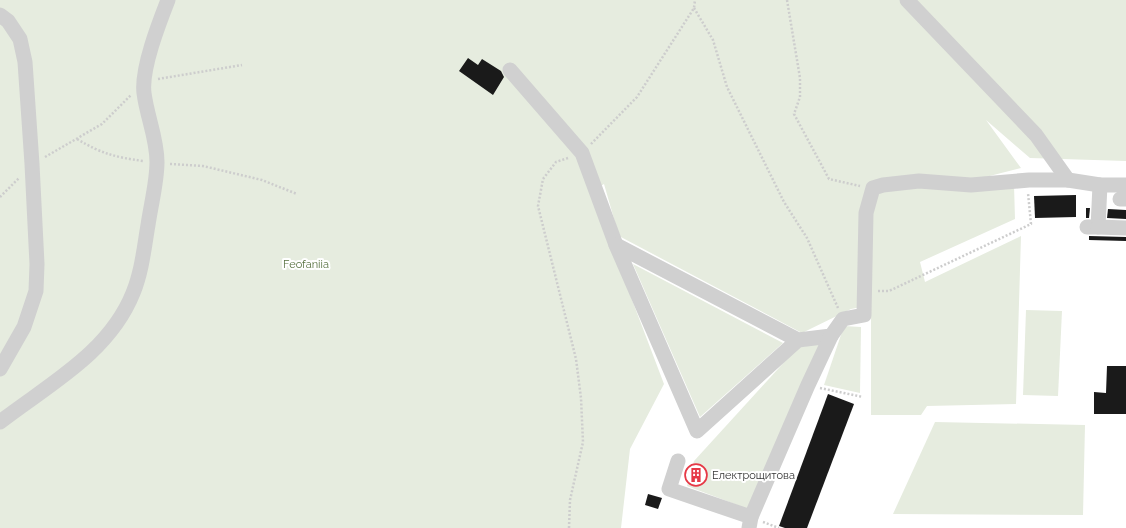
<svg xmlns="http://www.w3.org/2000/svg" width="1126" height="528" viewBox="0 0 1126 528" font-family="Raleway,sans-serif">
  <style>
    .green { fill: #e6ecdf }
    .building { fill: #1a1a1a }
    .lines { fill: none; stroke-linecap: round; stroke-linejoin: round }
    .path { stroke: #cdcdcd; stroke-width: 2.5; stroke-dasharray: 2 2; stroke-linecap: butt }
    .minor { stroke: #d0d0d0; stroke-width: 15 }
    .labels { text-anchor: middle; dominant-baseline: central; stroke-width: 4; stroke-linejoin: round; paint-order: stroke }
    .park-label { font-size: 11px; fill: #56703f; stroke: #fff }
    .poi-label { font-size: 11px; fill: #333; stroke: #fff; text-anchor: start }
  </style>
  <rect width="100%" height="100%" fill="#fff"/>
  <!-- green -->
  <g class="green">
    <path d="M 0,0 L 1126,0 L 1126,161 L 1030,158 L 986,120 L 1021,168 L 958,184 L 1014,185 L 1015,219 L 920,262 L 925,282 L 1021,236 L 1016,404 L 927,406 L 921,415 L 871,415 L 871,305 L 851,309 L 802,333 L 619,236 L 604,184 L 591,192 L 664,384 L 630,449 L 621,528 L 0,528 Z"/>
    <path d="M 633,264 L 783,343 L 700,417 Z"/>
    <path d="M 1026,310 L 1062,311 L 1058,396 L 1023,395 Z"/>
    <path d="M 844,326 L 861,327 L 860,393 L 824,385 Z"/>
    <path d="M 821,344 L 748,509 L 687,486 L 694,461 L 798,347 Z"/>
    <path d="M 935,422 L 1085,425 L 1083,515 L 893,514 Z"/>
  </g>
  <!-- building -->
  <g class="building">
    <path d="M 468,58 L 478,65 L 482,59 L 501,71 L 504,77 L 493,95 L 459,71 Z"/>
    <path d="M 1076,195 L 1076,217 L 1035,218 L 1034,196 Z"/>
    <path d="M 1086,208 L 1090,208 L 1089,218 L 1086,218 Z"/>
    <path d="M 1108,209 L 1126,210 L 1126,219 L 1107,218 Z"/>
    <path d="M 1089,236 L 1126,237 L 1126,241 L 1089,240 Z"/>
    <path d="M 1107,366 L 1126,366 L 1126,414 L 1094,414 L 1094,392 L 1106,393 Z"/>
    <path d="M 828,394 L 854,404 L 807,528 L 785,528 L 779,526 Z"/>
    <path d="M 693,467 L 704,470 L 699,483 L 689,479 Z"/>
    <path d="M 648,494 L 662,498 L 658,509 L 645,505 Z"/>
  </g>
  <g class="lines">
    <!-- path -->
    <g class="path">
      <path d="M 787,0 L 800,78 L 800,97 L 794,114 L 829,179 L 860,186"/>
      <path d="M 694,8 L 713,40 L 727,87 L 784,202 L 807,238 L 838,308"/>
      <path d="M 158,79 L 242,65"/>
      <path d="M 77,139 C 102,154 115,157 143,161"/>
      <path d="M 591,144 L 637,97 L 694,8 L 695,0"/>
      <path d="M 45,157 L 102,124 L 131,95"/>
      <path d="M 568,158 L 556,162 L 543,179 L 538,206 L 576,359 L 581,398 L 583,442 L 570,500 L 569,528"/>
      <path d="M 170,164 L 203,166 L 262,180 L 297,194"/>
      <path d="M 0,197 L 19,178"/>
      <path d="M 878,291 L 889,291 L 1031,224 L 1028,193"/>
      <path d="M 820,388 L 863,397"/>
      <path d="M 763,522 L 779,528"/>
    </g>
    <!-- minor -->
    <g class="minor">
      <path d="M 907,0 L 1036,135 L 1068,180"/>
      <path d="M 0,15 L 8,21 L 20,39 L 25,62 L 32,164 L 37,264 L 36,291 L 24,327 L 0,369"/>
      <path d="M 510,70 L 582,153 L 616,245"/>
      <path d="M 1120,199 L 1126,199"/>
      <path d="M 1087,227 L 1098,227 L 1100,185"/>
      <path d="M 1098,227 L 1126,228"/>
      <path d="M 798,340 L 697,431 L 616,245 L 798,340 L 831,336 L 843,319 L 864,315 L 866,213 L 873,188 L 883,185 L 919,181 L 971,185 L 1029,180 L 1068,180 L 1100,185 L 1126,185"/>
      <path d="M 0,422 C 49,384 109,353 133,293 C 142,271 144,248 148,225 C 151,204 157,182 157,162 C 157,138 147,117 144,93 C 141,69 159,23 168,0"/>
      <path d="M 678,461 L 669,489 L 751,517 L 749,528"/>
      <path d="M 751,517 L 808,385 L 831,336"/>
    </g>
  </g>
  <!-- icons -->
  <defs>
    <g id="building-ring" transform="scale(1.15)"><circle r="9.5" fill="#fff" stroke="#e63946" stroke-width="1.5"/><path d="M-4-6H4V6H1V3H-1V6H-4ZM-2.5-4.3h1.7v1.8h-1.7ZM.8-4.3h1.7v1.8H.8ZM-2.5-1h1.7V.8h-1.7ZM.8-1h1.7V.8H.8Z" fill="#e63946"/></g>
  </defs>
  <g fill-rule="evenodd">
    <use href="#building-ring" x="696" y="475"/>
  </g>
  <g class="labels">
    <!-- park labels -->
    <g class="park-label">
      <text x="306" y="264">Feofaniia</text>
    </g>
    <!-- poi labels -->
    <g class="poi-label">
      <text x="712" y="475">Електрощитова</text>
    </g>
  </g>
</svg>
